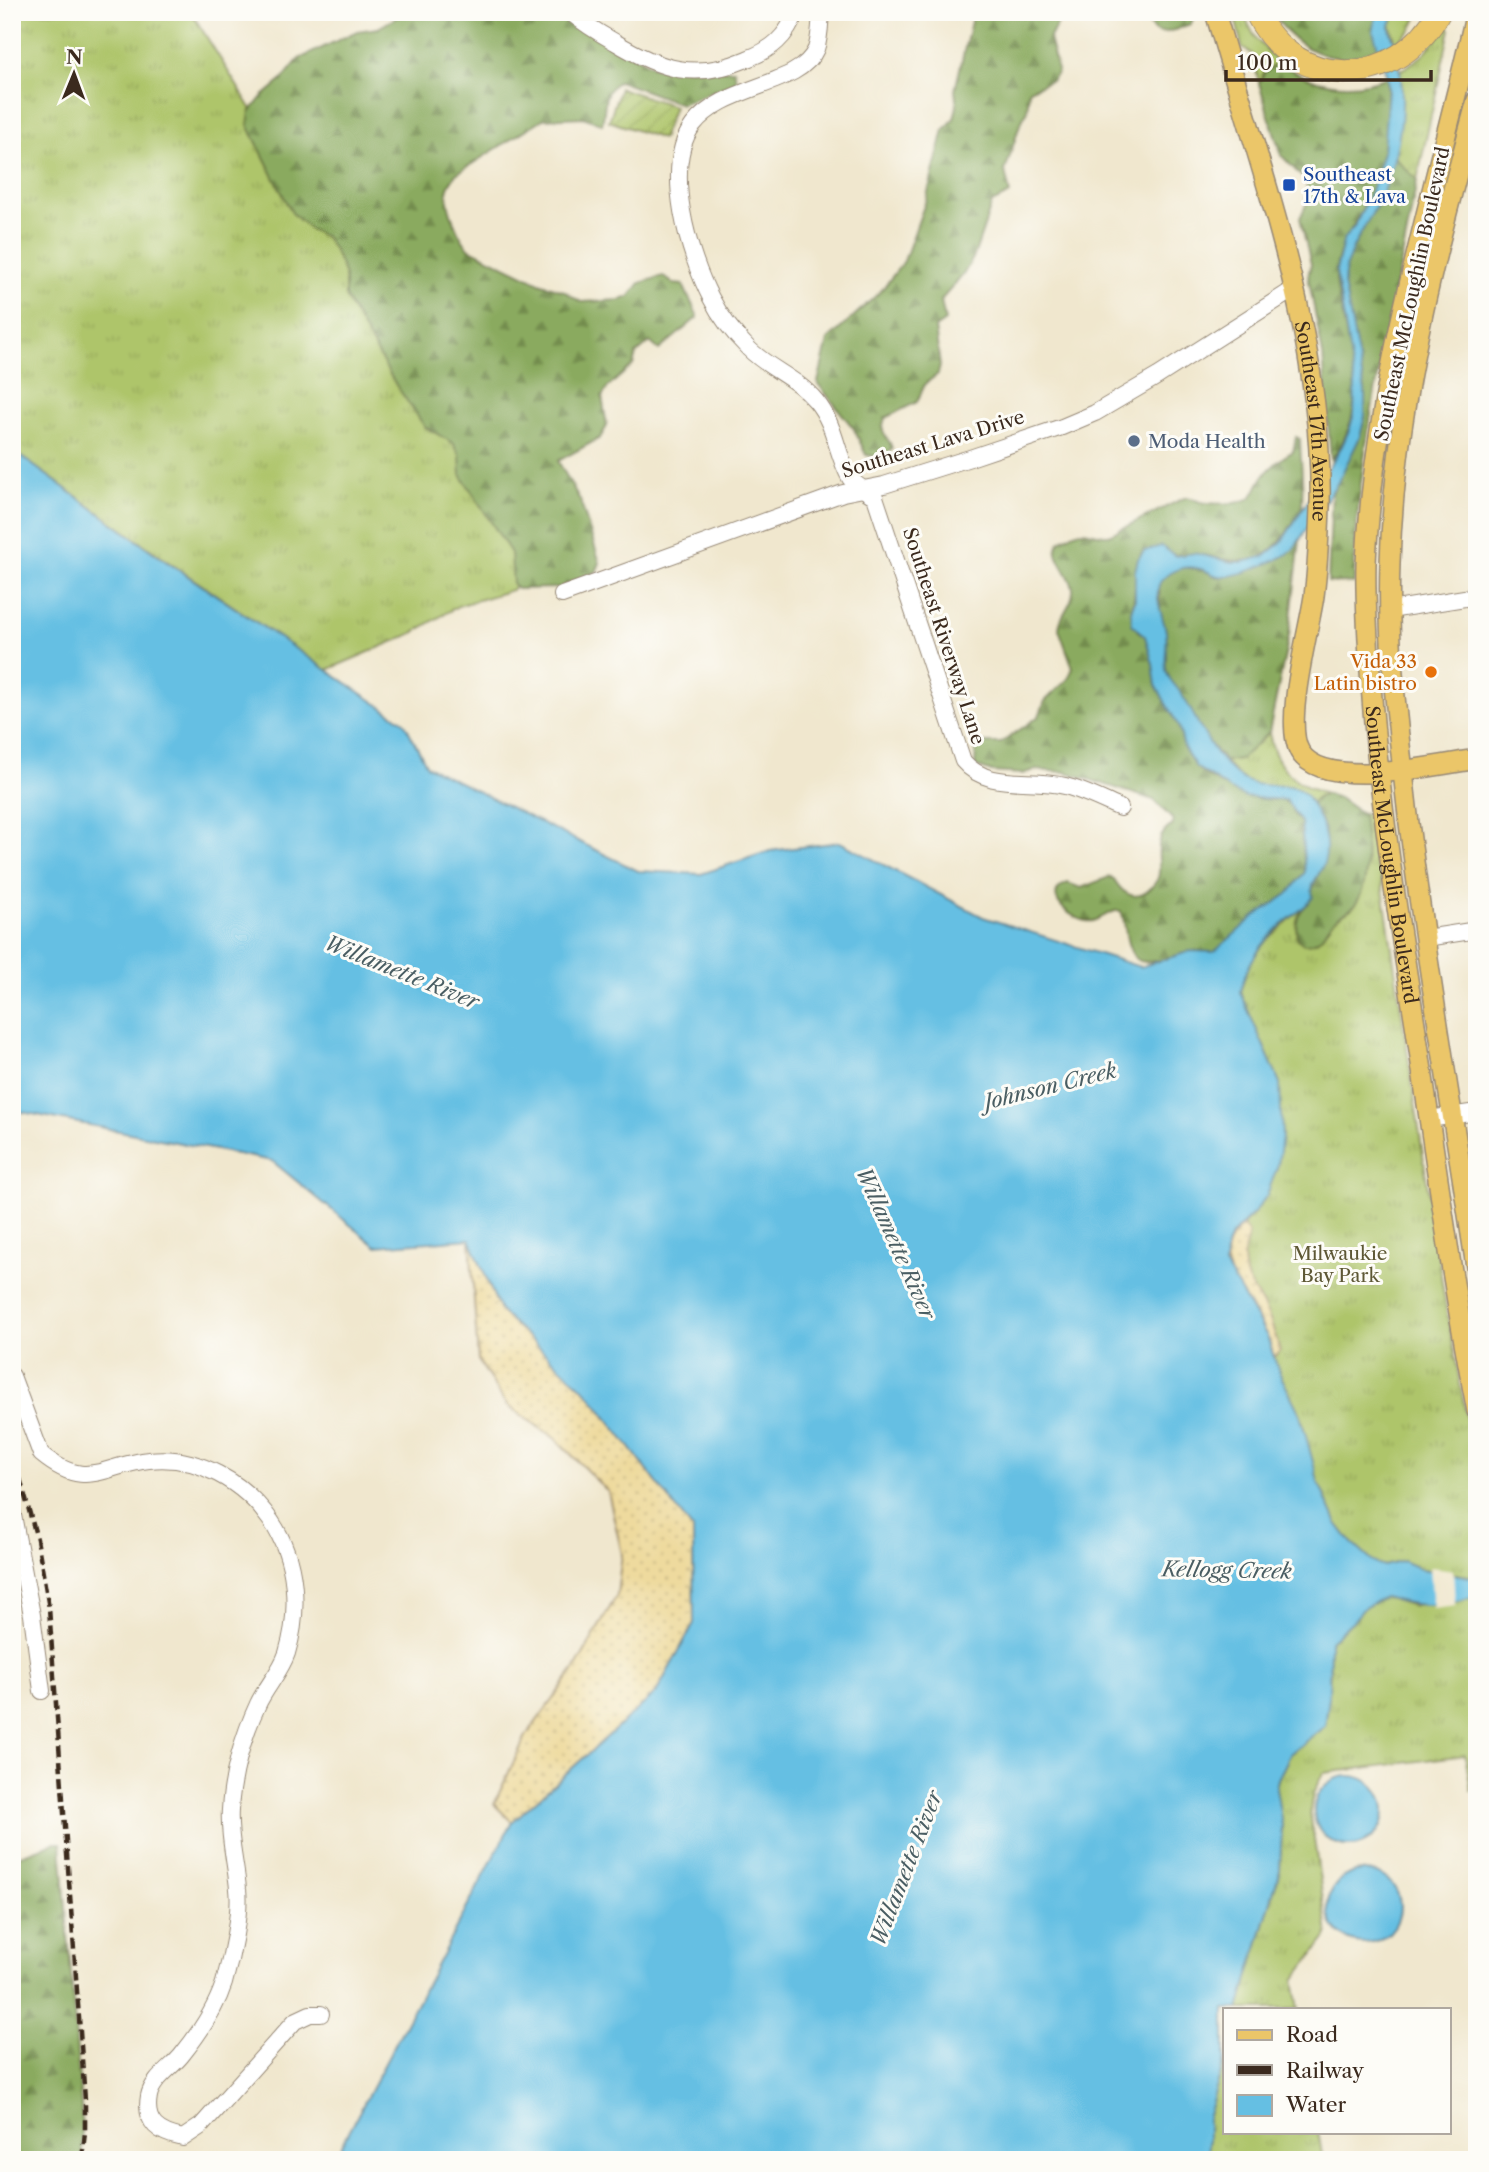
<svg xmlns="http://www.w3.org/2000/svg" width="1489" height="2172" viewBox="0 0 1489 2172" font-family="'Libre Caslon Text',serif">
  <style>
    .grass { fill: url(#grass-tufts); stroke: #747844; stroke-width: 2 }
    .forest { fill: url(#forest-firs); stroke: #626a3e; stroke-width: 2 }
    .sand { fill: url(#sand-dots); stroke: #94825e; stroke-width: 2 }
    .garden { fill: url(#garden-furrows); stroke: #747844; stroke-width: 2 }
    .water { fill: #65bfe3; stroke: #507480; stroke-width: 2 }
    .pier { fill: #f0e7ce }
    .lines { fill: none; stroke-linecap: round; stroke-linejoin: round }
    .minor-casing { stroke: #968876; stroke-width: 18 }
    .major-casing { stroke: #968876; stroke-width: 22 }
    .highway-casing { stroke: #968876; stroke-width: 25 }
    .minor { stroke: #fff; stroke-width: 16 }
    .major { stroke: #ebc669; stroke-width: 19 }
    .highway { stroke: #ebc669; stroke-width: 23 }
    .rail { stroke: #3b2a1e; stroke-width: 4.5; stroke-dasharray: 10 5; stroke-linecap: butt }
    .transit-dot { fill: #1a4fb4; stroke: #fdfcf7; stroke-width: 2.5 }
    .service-dot { fill: #5c6f8a; stroke: #fdfcf7; stroke-width: 2.5 }
    .food-dot { fill: #e8710a; stroke: #fdfcf7; stroke-width: 2.5 }
    .labels { text-anchor: middle; dominant-baseline: central; stroke-width: 6; stroke-linejoin: round; paint-order: stroke }
    .transit-label { font-size: 19px; fill: #164399; stroke: #fdfcf7; text-anchor: start }
    .street-label { font-size: 19px; fill: #3b2a1e; stroke: #fdfcf7 }
    .service-label { font-size: 19px; fill: #4e5e75; stroke: #fdfcf7; text-anchor: start }
    .food-label { font-size: 19px; fill: #c56008; stroke: #fdfcf7; text-anchor: end }
    .park-label { font-size: 19px; fill: #5e5835; stroke: #fdfcf7 }
    .water-label { font-size: 21px; font-style: italic; fill: #4a5e63; stroke: #fdfcf7 }
  </style>
  <defs>
    <pattern id="grass-tufts" width="24" height="20" patternUnits="userSpaceOnUse" patternTransform="scale(1.75)"><rect width="24" height="20" fill="#aec56a"/><path d="M3 7l-1-3M5 7V3M7 7l1-3M15 17l-1-3M17 17v-4M19 17l1-3" fill="none" stroke="#97a95b"/></pattern>
    <pattern id="forest-firs" width="22" height="20" patternUnits="userSpaceOnUse" patternTransform="scale(1.75)"><rect width="22" height="20" fill="#8aaa5e"/><path d="M5 1l3.5 6h-7zM16 11l3.5 6h-7z" fill="#728b4d"/></pattern>
    <pattern id="sand-dots" width="8" height="8" patternUnits="userSpaceOnUse" patternTransform="scale(1.75)"><rect width="8" height="8" fill="#eeda9e"/><path d="M2 2h.1M6 6h.1" fill="none" stroke="#cdbb88" stroke-width="1.8" stroke-linecap="round"/></pattern>
    <pattern id="garden-furrows" width="10" height="10" patternUnits="userSpaceOnUse" patternTransform="scale(1.75)"><rect width="10" height="10" fill="#aec56a"/><path d="M-1 1l2-2M0 10L10 0M9 11l2-2" fill="none" stroke="#97a95b"/></pattern>
  </defs>
  <rect width="100%" height="100%" fill="#fdfcf7"/>
  <filter id="ink" filterUnits="userSpaceOnUse"><feTurbulence type="fractalNoise" baseFrequency=".0143" numOctaves="2"/><feDisplacementMap in="SourceGraphic" scale="14" xChannelSelector="R" yChannelSelector="G"/><feConvolveMatrix kernelMatrix="1 2 1 2 8 2 1 2 1" color-interpolation-filters="sRGB"/></filter>
  <filter id="wash" filterUnits="userSpaceOnUse"><feTurbulence type="fractalNoise" baseFrequency=".00686" numOctaves="4" result="noise"/><feDisplacementMap in="SourceGraphic" scale="28" xChannelSelector="R" yChannelSelector="G"/><feGaussianBlur stdDeviation="1.57" result="paint"/><feColorMatrix in="noise" values="0 0 0 0 0 0 0 0 0 0 0 0 0 0 0 0 0 1.4 0 .05"/><feComposite in="paint" operator="in"/></filter>
  <g filter="url(#wash)">
    <rect width="100%" height="100%" fill="#f0e7ce"/>
    <!-- grass -->
    <g class="grass">
      <path d="M 12,12 L 191,12 L 521,540 L 525,571 L 512,590 L 458,606 L 411,634 L 327,670 L 164,559 L 12,450 Z"/>
      <path d="M 1234,12 L 1242,12 L 1256,39 L 1279,62 L 1264,73 L 1259,83 L 1252,54 L 1242,47 Z"/>
      <path d="M 1397,12 L 1420,12 L 1411,30 L 1396,43 L 1390,24 Z"/>
      <path d="M 1447,26 L 1450,29 L 1417,180 L 1394,157 L 1402,105 L 1400,71 L 1422,56 Z"/>
      <path d="M 1269,732 C 1274,766 1294,785 1326,794 L 1318,797 L 1312,804 C 1290,772 1278,794 1250,783 C 1239,779 1232,769 1224,761 C 1239,761 1260,743 1269,732 Z"/>
      <path d="M 1341,807 L 1372,816 L 1446,1309 L 1477,1474 L 1477,1790 L 1471,1790 L 1465,1755 L 1324,1773 C 1315,1785 1311,1796 1310,1812 L 1328,1935 L 1294,1980 L 1299,2009 L 1239,2009 L 1280,1870 L 1282,1825 L 1275,1788 L 1278,1779 L 1291,1753 L 1325,1726 L 1329,1698 L 1330,1641 L 1354,1620 L 1363,1608 L 1384,1597 L 1414,1606 L 1470,1576 L 1421,1569 L 1403,1561 L 1384,1566 L 1373,1562 L 1352,1543 L 1336,1522 L 1319,1484 L 1307,1446 L 1303,1423 L 1279,1372 L 1267,1336 L 1226,1264 L 1238,1230 L 1255,1212 L 1280,1083 L 1240,992 L 1248,966 L 1264,943 L 1303,907 Z"/>
      <path d="M 1225,2059 L 1225,2132 L 1318,2132 L 1323,2160 L 1208,2160 L 1208,2115 Z"/>
    </g>
    <!-- forest -->
    <g class="forest">
      <path d="M 406,12 L 561,12 L 581,27 L 656,68 L 734,70 L 737,82 L 681,104 L 619,81 C 600,93 607,105 602,124 L 583,117 L 543,119 L 456,174 C 452,180 447,185 447,193 C 448,210 458,238 470,249 L 542,284 L 564,291 L 581,302 L 621,300 L 629,297 L 640,283 L 663,276 L 674,284 L 683,285 L 698,317 L 659,350 L 650,342 L 636,354 L 633,365 L 608,387 L 602,397 L 607,426 L 600,438 L 558,461 L 580,500 L 600,563 L 596,572 L 558,588 L 517,589 L 513,584 L 511,553 L 461,475 L 460,455 L 453,443 L 425,427 L 396,385 L 345,297 L 345,276 L 336,254 L 326,237 L 311,230 L 292,213 L 248,125 L 250,112 L 262,97 L 281,81 L 299,59 L 357,31 L 378,28 Z"/>
      <path d="M 957,12 L 1064,12 L 1049,39 L 1058,72 L 1052,80 L 1029,90 L 1027,112 L 1020,124 L 1005,171 L 1010,194 L 992,203 L 974,256 L 963,275 L 941,300 L 945,321 L 935,328 L 940,366 L 938,374 L 925,384 L 917,402 L 885,418 C 878,438 889,434 892,449 C 885,457 875,457 866,455 L 854,429 L 819,385 L 818,382 L 828,340 L 881,291 L 904,261 L 926,200 L 944,130 L 954,119 L 957,106 L 955,90 L 972,17 Z"/>
      <path d="M 1153,12 L 1191,12 L 1193,18 L 1191,24 C 1175,29 1153,43 1148,19 Z"/>
      <path d="M 1273,12 L 1377,12 L 1373,31 L 1381,53 C 1338,68 1295,52 1273,12 Z"/>
      <path d="M 1279,62 C 1310,85 1351,92 1387,77 C 1389,117 1385,161 1368,198 C 1357,223 1339,242 1336,270 C 1335,284 1339,298 1342,312 C 1352,369 1369,410 1331,460 L 1323,355 L 1308,276 L 1311,264 L 1300,218 L 1306,205 L 1307,187 L 1303,178 L 1281,155 L 1259,83 L 1264,73 Z"/>
      <path d="M 1394,157 L 1417,180 C 1393,315 1355,447 1354,584 L 1328,582 L 1332,493 L 1360,437 L 1365,416 L 1365,391 L 1344,285 C 1344,252 1366,228 1380,199 C 1386,186 1389,171 1394,157 Z"/>
      <path d="M 1296,437 L 1300,439 C 1300,454 1305,497 1301,509 C 1300,515 1293,522 1290,527 C 1269,563 1247,566 1209,556 C 1192,552 1176,561 1164,548 L 1138,559 C 1134,577 1137,594 1131,611 L 1138,631 L 1145,636 L 1153,664 L 1156,685 L 1179,727 L 1184,748 L 1196,767 L 1208,777 L 1245,797 L 1272,800 L 1280,799 L 1291,805 L 1294,814 L 1301,822 L 1305,872 L 1288,894 L 1254,917 L 1215,952 C 1207,953 1201,950 1193,951 C 1180,953 1144,969 1135,958 C 1124,944 1127,926 1121,911 C 1110,908 1099,924 1086,921 C 1069,918 1040,893 1068,883 L 1081,888 L 1109,877 L 1114,879 C 1126,900 1143,902 1157,880 C 1165,867 1148,838 1173,825 L 1173,820 L 1154,800 L 1066,772 L 1034,770 L 1022,774 L 992,772 L 975,766 L 976,748 L 979,743 L 1001,743 L 1039,716 L 1045,701 L 1068,679 L 1073,668 L 1059,629 C 1059,615 1074,604 1073,589 C 1072,571 1041,550 1067,537 C 1072,534 1077,531 1082,531 C 1091,531 1099,536 1109,535 L 1186,497 C 1192,498 1195,500 1201,502 C 1211,504 1230,504 1240,502 C 1256,498 1254,491 1261,480 C 1265,472 1285,454 1293,452 Z"/>
      <path d="M 1300,540 L 1289,635 L 1269,732 L 1241,759 L 1224,761 L 1207,740 L 1179,691 L 1171,682 L 1166,669 L 1166,631 L 1160,612 L 1159,584 L 1163,578 L 1181,567 L 1204,570 L 1217,577 L 1230,576 L 1283,557 Z"/>
      <path d="M 1326,794 L 1339,798 L 1363,815 C 1366,841 1372,884 1354,906 C 1348,913 1338,915 1332,923 C 1323,934 1320,944 1304,944 L 1297,939 C 1295,924 1296,913 1309,903 C 1313,880 1327,859 1325,834 C 1324,825 1315,813 1312,804 L 1318,797 Z"/>
      <path d="M 54,1843 L 61,1843 L 82,2118 L 82,2160 L 12,2160 L 12,1858 Z"/>
    </g>
    <!-- sand -->
    <g class="sand">
      <path d="M 1243,1225 L 1249,1234 C 1233,1278 1255,1283 1270,1320 C 1274,1330 1277,1341 1280,1351 L 1274,1357 C 1270,1344 1266,1332 1259,1321 C 1241,1288 1205,1257 1243,1225 Z"/>
      <path d="M 470,1239 L 500,1311 L 589,1394 L 693,1530 L 694,1623 L 656,1693 L 512,1822 L 494,1804 L 526,1736 L 576,1667 L 617,1595 L 622,1554 L 608,1492 L 556,1439 L 507,1405 L 478,1360 Z"/>
    </g>
    <!-- garden -->
    <path class="garden" d="M 620,88 L 674,106 L 662,139 L 609,121 Z"/>
    <!-- water -->
    <g class="water">
      <path d="M 1377,12 L 1397,12 C 1394,17 1390,21 1390,27 C 1390,34 1395,40 1397,47 C 1400,66 1403,87 1402,107 C 1401,137 1393,168 1381,196 C 1368,227 1344,250 1344,285 L 1365,391 L 1365,416 L 1360,437 L 1338,482 L 1293,550 C 1281,560 1233,579 1219,576 C 1214,576 1209,572 1204,570 C 1190,565 1177,567 1165,577 C 1149,589 1164,617 1166,632 C 1168,644 1164,657 1166,670 C 1168,680 1175,684 1180,692 C 1199,720 1211,758 1241,778 C 1266,795 1295,772 1311,803 C 1321,821 1331,842 1324,863 C 1320,876 1309,882 1313,897 C 1306,908 1294,914 1284,923 C 1263,941 1246,964 1240,992 L 1280,1083 L 1282,1137 L 1278,1165 L 1267,1195 L 1255,1212 L 1231,1235 L 1226,1250 L 1225,1265 L 1267,1336 L 1279,1372 L 1300,1414 L 1319,1484 L 1336,1522 L 1352,1543 L 1373,1562 L 1384,1566 L 1403,1561 L 1421,1569 L 1477,1578 L 1477,1595 C 1442,1608 1420,1608 1384,1597 L 1364,1608 L 1354,1620 L 1330,1641 L 1329,1698 L 1325,1726 L 1291,1753 L 1278,1779 L 1276,1788 L 1282,1825 L 1280,1870 L 1239,2009 L 1225,2009 L 1225,2059 L 1208,2115 L 1208,2160 L 334,2160 L 512,1822 L 656,1693 L 694,1623 L 693,1530 L 589,1394 L 500,1311 L 470,1239 L 376,1246 L 272,1161 L 12,1110 L 12,450 L 164,560 L 404,722 L 427,766 L 638,871 L 701,874 L 770,851 L 840,842 L 983,917 L 1140,967 L 1191,951 L 1214,952 L 1254,917 L 1288,894 L 1305,872 L 1301,822 L 1286,800 L 1245,797 L 1231,790 L 1196,767 L 1184,748 L 1179,727 L 1156,685 L 1153,664 L 1145,636 L 1132,624 L 1131,611 L 1135,600 L 1135,571 L 1138,559 L 1144,551 L 1161,546 L 1176,556 L 1194,553 L 1231,562 L 1243,562 L 1265,556 L 1281,543 L 1342,446 L 1350,428 L 1354,413 L 1355,385 L 1336,271 L 1344,238 L 1355,226 L 1370,194 L 1383,152 L 1388,89 L 1387,77 L 1373,31 Z"/>
      <circle cx="1349" cy="1811" r="35"/>
      <circle cx="1364" cy="1907" r="36"/>
    </g>
    <!-- pier -->
    <path class="pier" d="M 1430,1567 L 1453,1570 L 1455,1605 L 1433,1608 Z"/>
  </g>
  <g filter="url(#ink)">
    <g class="lines">
      <!-- minor casing -->
      <g class="minor-casing">
        <g id="minor">
          <path d="M 570,12 C 584,24 599,33 615,42 C 661,70 696,81 747,59 C 771,50 787,37 796,12"/>
          <path d="M 821,12 C 820,24 820,38 816,49 C 800,87 724,84 693,125 C 662,167 689,256 711,298 C 720,316 734,334 749,349 C 769,369 797,378 816,401 C 836,425 836,454 850,478 C 855,485 868,492 875,497 L 963,761 C 988,791 1031,777 1065,786 C 1085,791 1102,800 1120,808"/>
          <path d="M 562,595 L 843,493 L 884,485 L 970,458 L 1062,427 L 1095,413 L 1158,376 L 1294,289"/>
          <path d="M 1390,610 L 1477,596"/>
          <path d="M 1426,938 L 1477,930"/>
          <path d="M 1429,1119 L 1477,1112"/>
          <path d="M 12,1376 L 41,1454 C 87,1492 102,1465 149,1460 C 197,1454 245,1483 271,1521 C 297,1559 300,1610 287,1653 C 281,1671 266,1687 258,1704 C 243,1736 232,1775 230,1810 C 228,1836 236,1864 238,1889 C 241,1913 231,1959 224,1983 C 216,2008 198,2035 181,2056 C 171,2068 152,2080 149,2096 C 144,2124 159,2133 183,2138 L 201,2126 L 295,2021 L 310,2014 L 321,2014"/>
          <path d="M 12,1510 L 32,1615 L 42,1691"/>
        </g>
      </g>
      <!-- major casing -->
      <g class="major-casing">
        <g id="major">
          <path id="s1" d="M 1215,12 C 1261,174 1324,336 1320,506 C 1319,536 1318,566 1314,596 C 1309,631 1283,724 1300,752 C 1324,791 1437,765 1477,759"/>
          <path id="s2" d="M 1476,12 C 1435,192 1374,379 1366,563 C 1365,604 1368,644 1371,685 C 1379,798 1397,911 1415,1024 C 1435,1153 1451,1282 1477,1411"/>
          <path d="M 1477,100 C 1436,251 1394,406 1390,563 C 1387,644 1398,727 1407,807 C 1426,964 1454,1119 1477,1274"/>
        </g>
      </g>
      <!-- highway casing -->
      <g class="highway-casing">
        <path id="highway" d="M 1256,12 C 1295,94 1398,89 1439,12"/>
      </g>
      <!-- minor -->
      <use href="#minor" class="minor"/>
      <!-- major -->
      <use href="#major" class="major"/>
      <!-- highway -->
      <use href="#highway" class="highway"/>
      <!-- rail -->
      <path class="rail" d="M 12,1450 L 37,1539 L 49,1608 L 85,2100 L 85,2132 L 82,2160"/>
    </g>
  </g>
  <!-- markers -->
  <rect class="transit-dot" x="1282" y="178" width="14" height="14" rx="3.5"/>
  <circle class="service-dot" cx="1134" cy="441" r="7"/>
  <circle class="food-dot" cx="1431" cy="672" r="7"/>
  <g class="labels">
    <!-- transit labels -->
    <g class="transit-label">
      <text x="1303" y="174">Southeast<tspan x="1303" dy="22">17th &amp; Lava</tspan></text>
    </g>
    <!-- street labels -->
    <g class="street-label">
      <text transform="translate(1412 294) rotate(-78)">Southeast McLoughlin Boulevard</text>
      <text stroke="none"><textPath href="#s1" startOffset="422">Southeast 17th Avenue</textPath></text>
      <text transform="translate(933 444) rotate(-17)">Southeast Lava Drive</text>
      <text transform="translate(944 636) rotate(72)">Southeast Riverway Lane</text>
      <text stroke="none"><textPath href="#s2" startOffset="856">Southeast McLoughlin Boulevard</textPath></text>
    </g>
    <!-- service labels -->
    <g class="service-label">
      <text x="1148" y="441">Moda Health</text>
    </g>
    <!-- food labels -->
    <g class="food-label">
      <text x="1417" y="661">Vida 33<tspan x="1417" dy="22">Latin bistro</tspan></text>
    </g>
    <!-- park labels -->
    <g class="park-label">
      <text x="1340" y="1253">Milwaukie<tspan x="1340" dy="22">Bay Park</tspan></text>
    </g>
    <!-- water labels -->
    <g class="water-label">
      <text transform="translate(402 972) rotate(22)">Willamette River</text>
      <text transform="translate(1050 1086) rotate(-14)">Johnson Creek</text>
      <text transform="translate(896 1243) rotate(66)">Willamette River</text>
      <text transform="translate(1227 1570) rotate(1)">Kellogg Creek</text>
      <text transform="translate(906 1868) rotate(-69)">Willamette River</text>
    </g>
  </g>
  <!-- margin -->
  <rect width="1489" height="2172" fill="none" stroke="#fdfcf7" stroke-width="42"/>
  <!-- legend -->
  <rect x="1223" y="2008" width="228" height="126" fill="#fdfcf7" stroke="#afa8a0" stroke-width="2"/>
  <rect x="1237" y="2030" width="35" height="10" fill="#ebc669" stroke="#afa8a0" stroke-width="2"/>
  <text x="1286" y="2042" font-size="21" fill="#3b2a1e">Road</text>
  <rect x="1237" y="2065" width="35" height="10" fill="#3b2a1e" stroke="#afa8a0" stroke-width="2"/>
  <text x="1286" y="2078" font-size="21" fill="#3b2a1e">Railway</text>
  <rect x="1237" y="2095" width="35" height="21" fill="#65bfe3" stroke="#afa8a0" stroke-width="2"/>
  <text x="1286" y="2112" font-size="21" fill="#3b2a1e">Water</text>
  <!-- north arrow -->
  <g transform="translate(74 74) rotate(1)" stroke="#fdfcf7" stroke-width="5" paint-order="stroke">
  <path d="M0-5L12 26L0 18L-12 26Z" fill="#3b2a1e"/>
  <text y="-10" font-size="19" font-weight="bold" text-anchor="middle" fill="#3b2a1e">N</text>
  </g>
  <!-- scale -->
  <path d="M1226 70v10h205v-10" fill="none" stroke="#3b2a1e" stroke-width="3.5"/>
  <text x="1237" y="70" font-size="21" fill="#3b2a1e" stroke="#fdfcf7" stroke-width="5" paint-order="stroke">100 m</text>
</svg>
